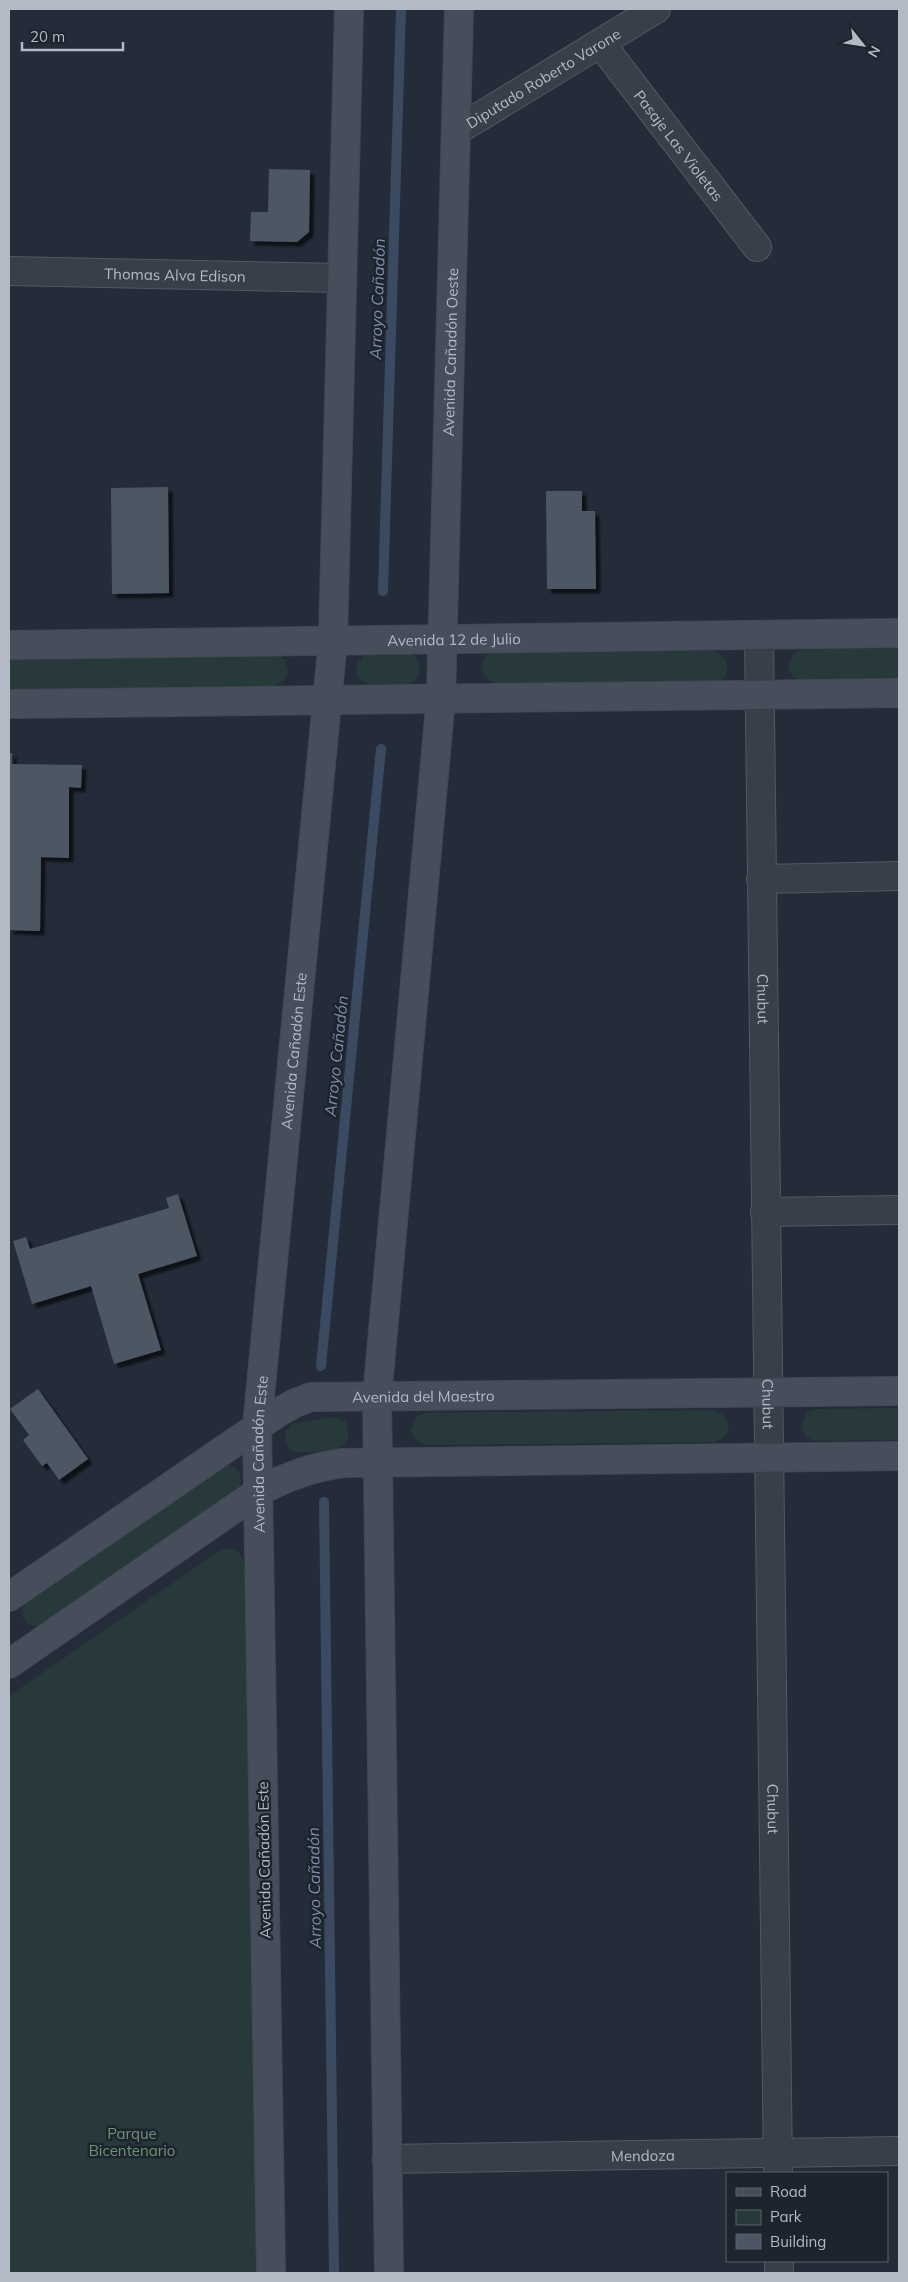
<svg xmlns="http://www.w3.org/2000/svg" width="908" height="2282" viewBox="0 0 908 2282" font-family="Mulish,sans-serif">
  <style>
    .green { fill: #27393b }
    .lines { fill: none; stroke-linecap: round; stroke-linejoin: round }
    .stream { stroke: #3b4a61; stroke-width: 10 }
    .building { fill: #4d5664; filter: url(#shadow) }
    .street-casing { stroke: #535964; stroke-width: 30 }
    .secondary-casing { stroke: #414852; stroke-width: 30 }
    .street { stroke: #383f49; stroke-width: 28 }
    .secondary { stroke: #464e5c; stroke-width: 28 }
    .labels { text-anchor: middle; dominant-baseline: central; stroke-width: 5; stroke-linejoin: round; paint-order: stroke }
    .street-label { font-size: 15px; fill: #b3b9c5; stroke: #1d242e }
    .park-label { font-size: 15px; fill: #6c9477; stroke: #1d242e }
    .water-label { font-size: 16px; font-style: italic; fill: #7d8faa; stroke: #1d242e }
  </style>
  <defs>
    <filter id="shadow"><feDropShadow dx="4.5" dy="4.5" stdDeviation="1" flood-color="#0009"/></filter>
  </defs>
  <rect width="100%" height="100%" fill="#242c39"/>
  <!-- green -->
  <g class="green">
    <path d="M 899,648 L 899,681 L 803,682 L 794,678 L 788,669 L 793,654 L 803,649 Z"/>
    <path d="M 496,650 L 715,651 C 727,656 730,667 724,678 L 714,683 L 495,683 L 486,678 L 481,669 L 486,655 Z"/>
    <path d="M 408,652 L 413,655 L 420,663 L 419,675 L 412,683 C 404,686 396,685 388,685 C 372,685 351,685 358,662 L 366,654 Z"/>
    <path d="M 276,654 L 285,660 L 288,671 L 284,680 L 275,686 L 9,691 L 9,658 Z"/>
    <path d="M 899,1408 L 899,1440 L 815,1441 L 806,1437 L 801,1427 L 806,1413 L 816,1409 Z"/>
    <path d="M 710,1410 C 721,1411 726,1416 729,1427 L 724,1437 L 715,1442 L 426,1445 L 417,1441 L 411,1432 L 416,1417 L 426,1413 Z"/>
    <path d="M 334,1417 L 345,1421 C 350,1431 350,1439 342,1446 C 335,1450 326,1450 319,1451 C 302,1453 282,1456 286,1431 L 293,1423 Z"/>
    <path d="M 222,1464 C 237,1464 246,1476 238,1490 L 42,1627 C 27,1627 20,1619 23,1604 Z"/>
    <path d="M 228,1548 L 240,1553 L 245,1566 L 258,2273 L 9,2273 L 9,1696 L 222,1549 Z"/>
  </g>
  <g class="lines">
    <!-- stream -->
    <g class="stream">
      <path d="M 383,591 L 401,9"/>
      <path d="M 321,1366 L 381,749"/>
      <path d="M 324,1502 L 334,2273"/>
    </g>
  </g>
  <!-- building -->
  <g class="building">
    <path d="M 269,169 L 310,170 L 309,232 L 297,242 L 250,241 L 251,212 L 268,212 Z"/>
    <path d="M 168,487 L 169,593 L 112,594 L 111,488 Z"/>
    <path d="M 546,491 L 582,491 L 582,511 L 595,511 L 596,589 L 547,589 Z"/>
    <path d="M 9,753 L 12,753 L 12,764 L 82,765 L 81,788 L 69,787 L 69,858 L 41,857 L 40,931 L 9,930 Z"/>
    <path d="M 178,1194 L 197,1256 L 138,1274 L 161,1350 L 114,1364 L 91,1286 L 32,1304 L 13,1241 L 26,1237 L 30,1249 L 169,1208 L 166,1198 Z"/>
    <path d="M 38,1389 L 88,1459 L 59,1480 L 47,1463 L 42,1466 L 23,1440 L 29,1435 L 10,1409 Z"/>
  </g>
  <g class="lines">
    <!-- street casing -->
    <g class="street-casing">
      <g id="street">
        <path id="s1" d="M 601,44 L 757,247"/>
        <path id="s2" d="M 456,131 L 656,9"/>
        <path id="s3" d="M 9,271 L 342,278"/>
        <path id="s4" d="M 759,635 L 778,2173"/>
        <path d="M 761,879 L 899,876"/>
        <path d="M 765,1212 L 899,1210"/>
        <path id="s5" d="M 387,2159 L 899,2151"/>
        <path d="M 779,2261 L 779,2273"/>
      </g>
    </g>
    <!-- secondary casing -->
    <g class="secondary-casing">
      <g id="secondary">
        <path id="s6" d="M 9,645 L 899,633"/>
        <path d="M 9,704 L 899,693"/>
        <path id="s7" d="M 9,1597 L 279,1412 L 295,1403 L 311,1397 L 899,1391"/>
        <path d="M 9,1664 L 258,1492 C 285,1477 312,1467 343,1463 L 899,1456"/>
        <path id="s8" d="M 271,2273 L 257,1427 L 333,640 L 349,9"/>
        <path id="s9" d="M 389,2273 L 377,1397 L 441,697 L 459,9"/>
      </g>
    </g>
    <!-- street -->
    <use href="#street" class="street"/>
    <!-- secondary -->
    <use href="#secondary" class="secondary"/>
  </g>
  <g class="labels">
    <!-- street labels -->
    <g class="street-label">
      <text stroke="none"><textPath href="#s2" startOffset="102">Diputado Roberto Varone</textPath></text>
      <text stroke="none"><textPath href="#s1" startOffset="128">Pasaje Las Violetas</textPath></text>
      <text stroke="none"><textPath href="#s3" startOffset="166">Thomas Alva Edison</textPath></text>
      <text stroke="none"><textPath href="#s9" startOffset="1924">Avenida Cañadón Oeste</textPath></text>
      <text stroke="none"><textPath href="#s6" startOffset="445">Avenida 12 de Julio</textPath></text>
      <text stroke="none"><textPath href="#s4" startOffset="364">Chubut</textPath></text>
      <text stroke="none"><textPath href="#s8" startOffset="1224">Avenida Cañadón Este</textPath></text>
      <text stroke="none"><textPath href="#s7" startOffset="475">Avenida del Maestro</textPath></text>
      <text stroke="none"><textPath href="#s4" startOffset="769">Chubut</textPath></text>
      <text stroke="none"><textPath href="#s8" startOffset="819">Avenida Cañadón Este</textPath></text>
      <text stroke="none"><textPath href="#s4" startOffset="1174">Chubut</textPath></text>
      <text transform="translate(264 1860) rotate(-91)">Avenida Cañadón Este</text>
      <text stroke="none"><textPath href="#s5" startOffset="256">Mendoza</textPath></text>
    </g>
    <!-- park labels -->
    <g class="park-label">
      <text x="132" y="2133">Parque<tspan x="132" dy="17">Bicentenario</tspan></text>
    </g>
    <!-- water labels -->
    <g class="water-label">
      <text transform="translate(377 299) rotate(-88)">Arroyo Cañadón</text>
      <text transform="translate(336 1056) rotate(-84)">Arroyo Cañadón</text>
      <text transform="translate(314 1888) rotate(-91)">Arroyo Cañadón</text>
    </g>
  </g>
  <!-- border -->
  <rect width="908" height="2282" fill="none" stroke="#b3b9c5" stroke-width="20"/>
  <!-- legend -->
  <rect x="726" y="2172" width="162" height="90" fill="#1d242e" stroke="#59606a"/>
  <rect x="736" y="2188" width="25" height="8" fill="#464e5c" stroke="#59606a"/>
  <text x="770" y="2197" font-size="15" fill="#b3b9c5">Road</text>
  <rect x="736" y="2210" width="25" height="15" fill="#27393b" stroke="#59606a"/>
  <text x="770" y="2222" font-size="15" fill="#b3b9c5">Park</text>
  <rect x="736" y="2234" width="25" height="15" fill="#4d5664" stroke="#59606a"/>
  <text x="770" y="2247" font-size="15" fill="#b3b9c5">Building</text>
  <!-- north arrow -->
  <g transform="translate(863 45) rotate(120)" stroke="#1d242e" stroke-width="4" paint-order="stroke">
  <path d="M0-4L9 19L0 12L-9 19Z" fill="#b3b9c5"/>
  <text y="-8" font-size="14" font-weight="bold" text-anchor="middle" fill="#b3b9c5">N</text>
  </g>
  <!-- scale -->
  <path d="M22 42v8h101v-8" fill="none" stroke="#b3b9c5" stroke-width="2.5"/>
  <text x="30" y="42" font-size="15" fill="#b3b9c5" stroke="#1d242e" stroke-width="4" paint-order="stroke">20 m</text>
</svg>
